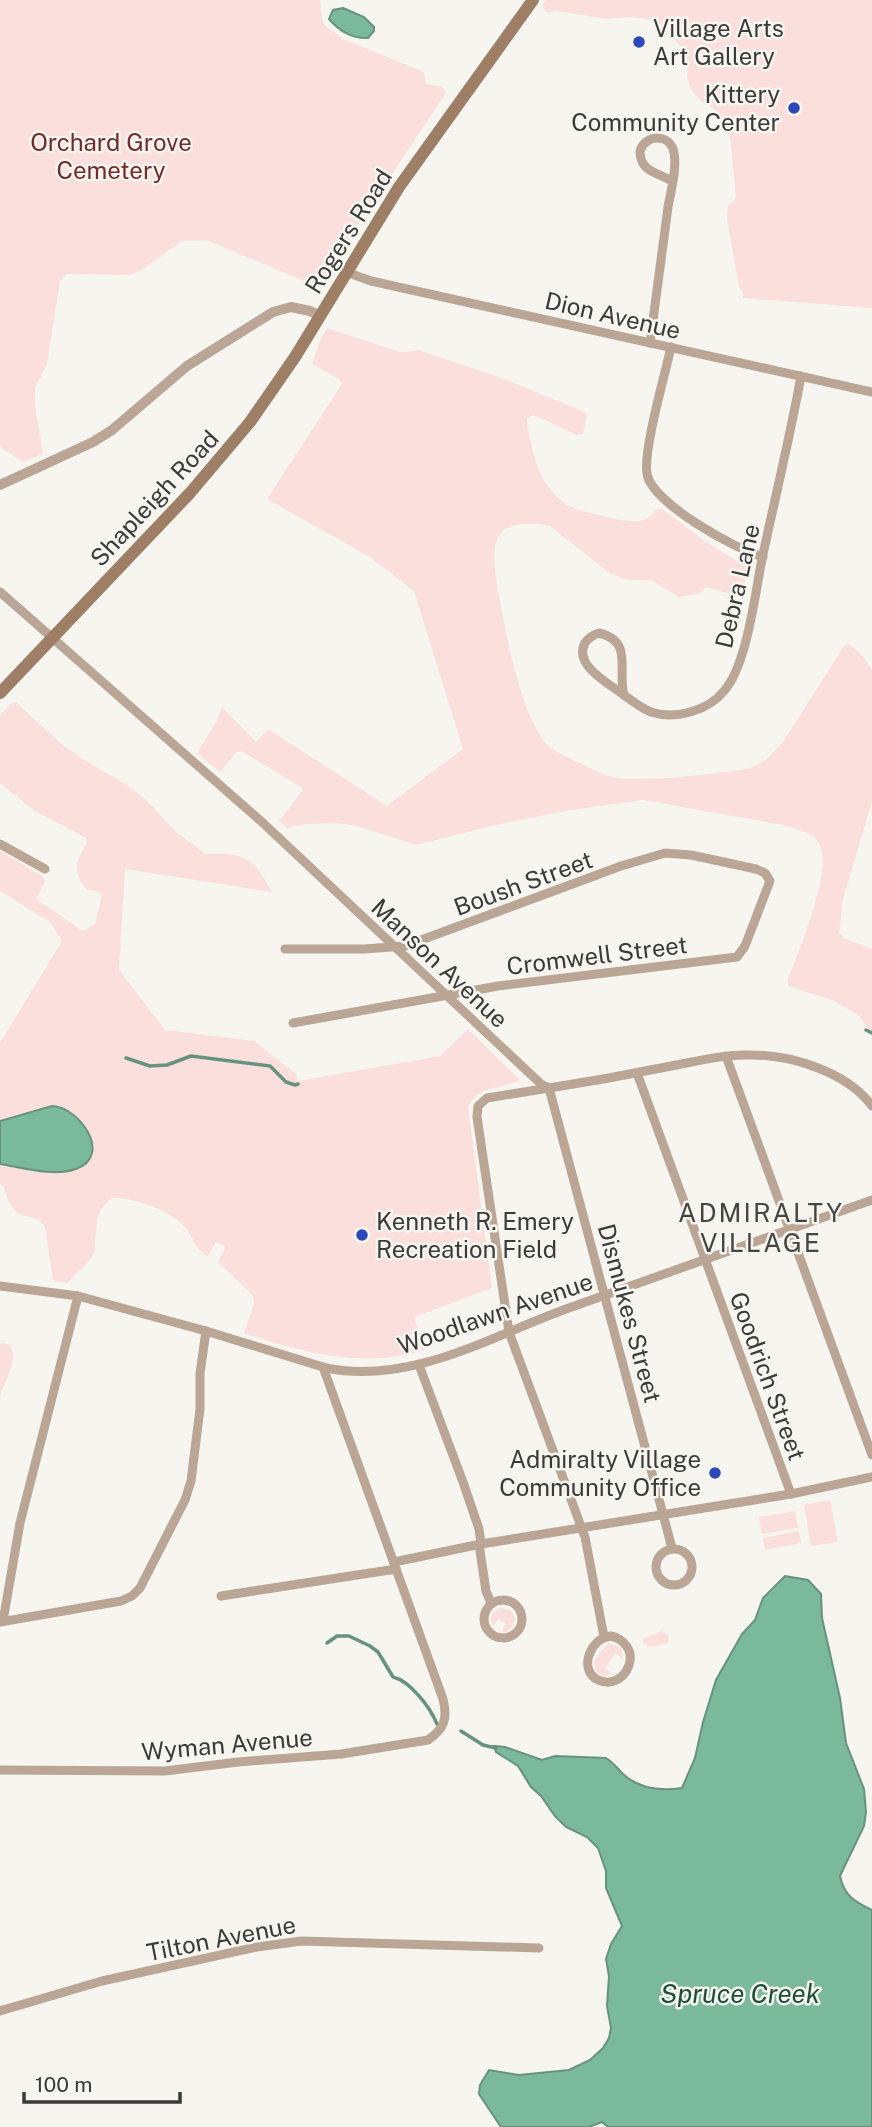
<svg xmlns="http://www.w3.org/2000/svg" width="872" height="2127" viewBox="0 0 872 2127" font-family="'Public Sans',sans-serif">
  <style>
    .green { fill: #fbdfdc }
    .water { fill: #7ab99c; stroke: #67937e; stroke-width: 2 }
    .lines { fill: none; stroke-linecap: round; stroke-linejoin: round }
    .stream { stroke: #67937e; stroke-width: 3.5 }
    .minor { stroke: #bba594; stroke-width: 9 }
    .tertiary { stroke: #bba594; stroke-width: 10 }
    .secondary { stroke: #9e7e65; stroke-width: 12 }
    .poi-dot { fill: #2c47b7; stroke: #f6f5f0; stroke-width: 2.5 }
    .labels { text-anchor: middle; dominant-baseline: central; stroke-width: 5; stroke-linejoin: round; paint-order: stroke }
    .poi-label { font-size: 24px; fill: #3b3a39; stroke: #f6f5f0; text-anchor: start }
    .park-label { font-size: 24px; fill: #772b28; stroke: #f6f5f0 }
    .street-label { font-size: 24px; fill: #3b3a39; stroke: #f6f5f0 }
    .neighbourhood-label { font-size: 26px; letter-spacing: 2px; fill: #474542; stroke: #f6f5f0 }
    .water-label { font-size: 26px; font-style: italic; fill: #1c4f3a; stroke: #f6f5f0 }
  </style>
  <rect width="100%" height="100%" fill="#f6f5f0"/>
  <!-- green -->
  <g class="green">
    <path d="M 0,0 L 320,0 L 323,24 L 343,39 L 424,72 L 426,84 L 442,87 L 446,93 L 319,284 L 314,285 L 206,240 L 182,241 L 142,270 L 128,275 L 66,274 L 60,281 L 47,364 L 35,388 L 35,406 L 43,454 L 23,462 L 0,447 Z"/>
    <path d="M 545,0 L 872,0 L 872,308 L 743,298 L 743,292 L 739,287 L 727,219 L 728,205 L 734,201 L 736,196 L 729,128 L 715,110 L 701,101 L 691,90 L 687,77 L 688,60 L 680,46 L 655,20 L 628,17 L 608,19 L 556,11 L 547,12 L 542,6 Z"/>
    <path d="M 327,328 L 403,353 L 418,350 L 502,378 L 584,412 L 587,415 L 583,434 L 577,435 L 534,415 L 527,418 L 527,425 C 532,445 535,470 548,486 C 552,493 560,500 567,505 C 577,511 629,524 641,521 C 648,520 653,513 658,509 L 662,509 L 702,539 L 746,567 L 744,594 L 741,597 L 706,587 L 698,594 L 679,597 L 653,581 L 624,579 L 611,574 L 550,526 C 536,523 510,521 500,534 C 487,551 500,597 503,617 C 509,650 525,724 549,746 C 558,754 572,759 582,764 C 596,772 610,779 626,779 C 667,780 708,774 748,769 L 766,760 L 783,742 L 844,646 L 849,644 L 859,652 L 872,669 L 872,801 L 843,899 L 839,933 L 843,938 L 872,949 L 872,1033 L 857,1014 L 832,1000 L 788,986 L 788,979 C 798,952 837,864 817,840 C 809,831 795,829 783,825 L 643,800 L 571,810 L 491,826 L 416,845 L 357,826 L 337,823 L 306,824 L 287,828 L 279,821 L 303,790 L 301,787 L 243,752 L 237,751 L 220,772 L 197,753 L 216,723 L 222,707 L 256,742 L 268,729 L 387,806 L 463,749 L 414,591 L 370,557 L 267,499 L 342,384 L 339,379 L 312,364 L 320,341 Z"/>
    <path d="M 16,702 L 59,742 L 87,762 L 127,785 L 147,801 L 176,832 L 206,854 C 245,852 253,858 272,892 L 125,869 L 119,970 L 165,1030 L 254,1041 L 296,1074 L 299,1083 L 299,1081 L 440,1056 L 468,1029 L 520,1080 C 501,1090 478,1084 468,1107 L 492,1288 L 414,1317 L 425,1350 C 364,1369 304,1353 244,1333 L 254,1304 L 253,1296 L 218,1262 L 226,1247 L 216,1242 L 208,1256 C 190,1246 195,1236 184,1226 C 170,1211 131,1196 111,1198 L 101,1209 L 97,1220 L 94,1254 L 87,1264 L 67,1283 L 53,1280 L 45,1227 C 31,1206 16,1231 4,1187 L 0,1184 L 0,1164 C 28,1168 80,1185 93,1151 L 52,1106 L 0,1121 L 0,1043 L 62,941 L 50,922 L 0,891 L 0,851 L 42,876 L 45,881 L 36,899 L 83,931 L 95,924 L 102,895 L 96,891 L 87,890 C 72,872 75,862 87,843 L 86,838 L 35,811 L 0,783 L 0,715 L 12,703 Z"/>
    <path d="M 2,1343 L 10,1345 C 19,1360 5,1380 0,1396 L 0,1344 Z"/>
    <path d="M 830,1500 L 838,1542 L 811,1546 L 804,1505 Z"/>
    <path d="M 795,1511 L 798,1528 L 762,1534 L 759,1517 Z"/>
    <path d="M 799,1531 L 801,1543 L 765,1550 L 763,1538 Z"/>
    <path d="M 501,1608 L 511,1610 L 515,1618 L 513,1626 L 506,1632 L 502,1631 L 506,1623 L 498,1619 L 493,1626 L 491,1619 L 493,1612 Z"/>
    <path d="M 661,1631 L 669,1636 L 668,1643 L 653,1647 L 643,1644 L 643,1639 Z"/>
    <path d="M 608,1644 C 617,1644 624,1649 623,1659 L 615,1653 L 605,1668 L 612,1674 L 603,1676 L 596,1671 L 594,1663 L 599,1653 Z"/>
  </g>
  <!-- water -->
  <g class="water">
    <path d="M 343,8 L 364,17 L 374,27 L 374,31 L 368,38 C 353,39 339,31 329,19 L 333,10 Z"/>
    <path d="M 52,1106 C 80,1107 113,1156 76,1169 C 53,1177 24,1168 0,1164 L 0,1121 Z"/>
    <path d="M 785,1576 L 808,1580 L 821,1594 L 822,1618 L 840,1698 L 846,1743 L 864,1789 L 866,1812 L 864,1826 L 840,1876 C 844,1896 855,1902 872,1910 L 872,2127 L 608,2127 L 602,2122 L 589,2127 L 501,2127 L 479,2094 L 480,2085 L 489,2070 L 519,2075 L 569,2070 L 590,2060 L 603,2048 L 609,2038 L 611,2028 L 607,2006 L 609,1976 L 606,1959 L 611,1944 L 622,1926 L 606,1888 L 606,1871 L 598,1848 L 587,1837 L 566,1827 L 555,1816 L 541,1796 L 531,1787 L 518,1766 L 496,1752 L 494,1746 L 505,1747 L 542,1760 L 555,1756 L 606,1758 C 613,1762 617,1768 623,1774 C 639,1789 661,1791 682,1788 L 695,1758 L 703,1722 L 716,1680 L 742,1634 L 755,1620 L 763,1598 Z"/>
  </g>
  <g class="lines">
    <!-- stream -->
    <g class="stream">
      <path d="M 866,1030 L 872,1033"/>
      <path d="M 126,1058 L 150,1066 L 167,1065 L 191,1056 L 270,1066 L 286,1082 L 295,1085 L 298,1084"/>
      <path d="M 327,1643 L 337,1636 L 349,1636 L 370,1646 L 378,1652 L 393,1677 C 410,1681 430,1707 437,1724"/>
      <path d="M 461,1731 L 483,1745 L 496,1748"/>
    </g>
    <!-- minor -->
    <g class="minor">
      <path d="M 346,272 L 371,281 L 872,392"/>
      <path d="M 650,343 C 656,298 662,252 668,207 C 671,190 677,169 674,153 C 671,133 645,134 640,151 C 640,172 657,172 672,181"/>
      <path d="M 671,347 C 665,375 643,450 647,474 C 652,503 735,549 763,557"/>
      <path d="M 0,592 L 263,823 L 541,1084 L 549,1088 C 588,1082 627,1075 666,1067 C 694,1062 723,1054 751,1055 C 792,1055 847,1072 872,1106"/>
      <path d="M 599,633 C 634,641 617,671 624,695 C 609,684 573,665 585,643 C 589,637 593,635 599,633 Z"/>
      <path d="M 624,695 C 632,701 641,708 651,712 C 675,720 708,711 724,691 C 747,665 755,594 762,559 C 775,498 790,437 801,376"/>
      <path d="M 0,844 L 45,869"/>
      <path d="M 285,949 L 364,949 L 405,946 L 621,866 L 665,853 L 691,855 L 756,869 L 765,873 L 770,881 L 745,946 L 737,957 L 498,986 L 293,1023"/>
      <path d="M 726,1056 L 872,1455"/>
      <path d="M 637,1073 L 791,1494"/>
      <path d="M 0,1286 L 78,1296 L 206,1331 L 326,1368 C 411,1385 489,1337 566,1309 C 668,1272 770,1236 872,1200"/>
      <path d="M 419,1365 L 463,1482 L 479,1529 L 481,1544"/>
      <path d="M 479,1544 L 486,1591 L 491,1603"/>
      <circle cx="674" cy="1567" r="18"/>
      <path d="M 394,1562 L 481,1544 L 791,1494 L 872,1477"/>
      <path d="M 221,1596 L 396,1569"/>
      <circle cx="503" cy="1619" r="19"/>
      <path d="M 3,1621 L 20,1523 L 78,1296"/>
      <path d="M 0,1622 L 121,1601 L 132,1596 L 140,1588 L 185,1500 L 191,1481 L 200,1409 L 200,1373 L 206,1331"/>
      <path d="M 611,1636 C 624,1639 634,1651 629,1665 C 618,1697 572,1680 593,1647 C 598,1640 603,1637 611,1636 Z"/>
      <path d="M 604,1637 L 585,1537 L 509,1332 L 477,1117 L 478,1106 L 487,1098 L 549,1088 L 672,1548"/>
      <path d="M 0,1770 L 165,1771 L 238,1762 L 341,1754 L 428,1740 C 444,1729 448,1719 443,1699 L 323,1367"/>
      <path d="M 0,2011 L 102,1981 L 257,1947 L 301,1941 L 539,1948"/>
    </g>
    <!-- tertiary -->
    <path class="tertiary" d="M 0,485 L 93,442 L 112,430 L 187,366 L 273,312 L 291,307 L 310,311 L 320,316"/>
    <!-- secondary -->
    <path class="secondary" d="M 0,693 L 190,493 L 250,422 L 295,357 L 399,187 L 533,0"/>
  </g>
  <!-- markers -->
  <g class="poi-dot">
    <circle cx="639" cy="42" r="7"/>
    <circle cx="794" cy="108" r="7"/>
    <circle cx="362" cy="1235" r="7"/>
    <circle cx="715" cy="1473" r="7"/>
  </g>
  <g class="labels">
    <!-- poi labels -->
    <g class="poi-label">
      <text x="653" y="28">Village Arts<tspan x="653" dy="28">Art Gallery</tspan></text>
      <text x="780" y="94" text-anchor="end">Kittery<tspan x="780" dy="28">Community Center</tspan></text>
      <text x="376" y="1221">Kenneth R. Emery<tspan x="376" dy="28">Recreation Field</tspan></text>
      <text x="701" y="1459" text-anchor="end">Admiralty Village<tspan x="701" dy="28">Community Office</tspan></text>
    </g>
    <!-- park labels -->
    <g class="park-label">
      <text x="111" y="142">Orchard Grove<tspan x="111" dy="28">Cemetery</tspan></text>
    </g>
    <!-- street labels -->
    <g class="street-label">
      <text transform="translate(348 231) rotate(-58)">Rogers Road</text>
      <text transform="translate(613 315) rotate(13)">Dion Avenue</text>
      <text transform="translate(154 498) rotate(-47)">Shapleigh Road</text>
      <text transform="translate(737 586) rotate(-77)">Debra Lane</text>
      <text transform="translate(523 883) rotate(-20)">Boush Street</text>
      <text transform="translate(597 955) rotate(-7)">Cromwell Street</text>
      <text transform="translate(440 963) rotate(43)">Manson Avenue</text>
      <text transform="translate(495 1313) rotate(-19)">Woodlawn Avenue</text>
      <text transform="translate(630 1313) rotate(75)">Dismukes Street</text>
      <text transform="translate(768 1376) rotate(70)">Goodrich Street</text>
      <text transform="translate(227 1744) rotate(-5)">Wyman Avenue</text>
      <text transform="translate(221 1938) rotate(-11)">Tilton Avenue</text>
    </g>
    <!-- neighbourhood labels -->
    <g class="neighbourhood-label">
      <text x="761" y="1212">ADMIRALTY<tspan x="761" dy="30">VILLAGE</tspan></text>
    </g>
    <!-- water labels -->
    <g class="water-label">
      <text x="740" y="1993">Spruce Creek</text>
    </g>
  </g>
  <!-- scale -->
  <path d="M24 2092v10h156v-10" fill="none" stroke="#3b3a39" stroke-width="3.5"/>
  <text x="35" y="2092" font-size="21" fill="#3b3a39" stroke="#f6f5f0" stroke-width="5" paint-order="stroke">100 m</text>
</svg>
